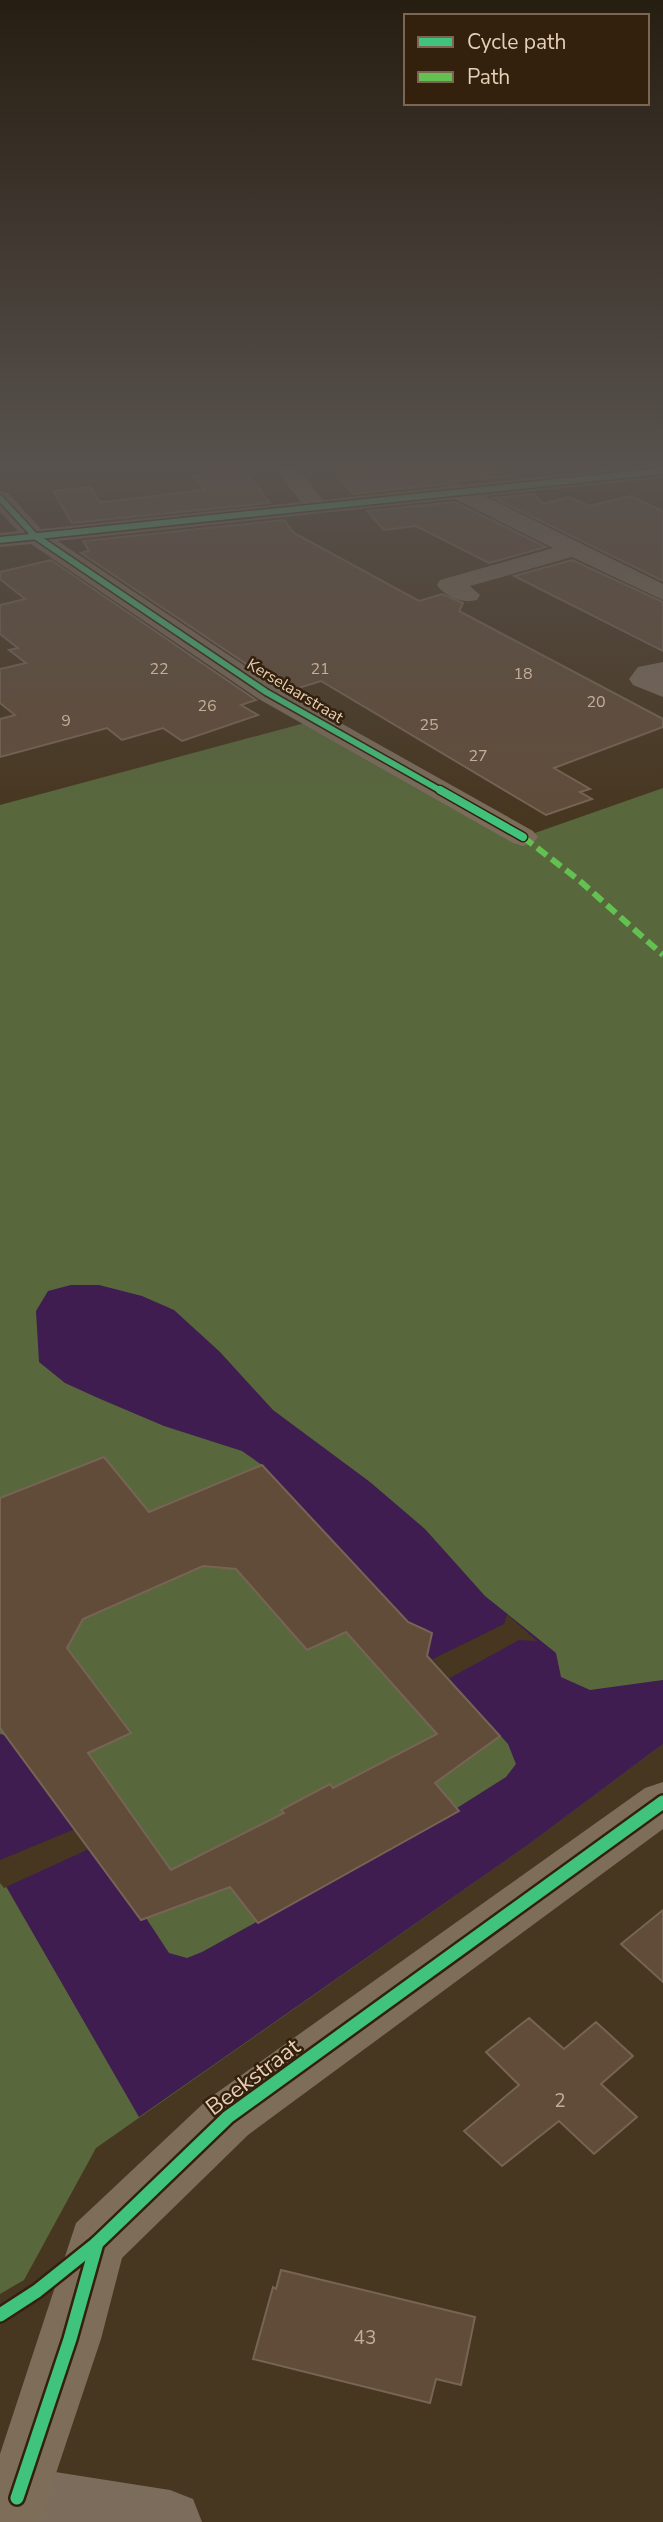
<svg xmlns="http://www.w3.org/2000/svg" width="663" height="2522" viewBox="0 0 663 2522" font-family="'Nunito Sans',sans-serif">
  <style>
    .green { fill: #58683c }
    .water { fill: #3f1d51 }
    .pier { fill: #473620 }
    .building { fill: #614c3a; stroke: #776454; stroke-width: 2; fill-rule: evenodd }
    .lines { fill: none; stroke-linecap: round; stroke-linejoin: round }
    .street { fill: #7b6c5c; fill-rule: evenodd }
    .secondary { fill: #7e6d59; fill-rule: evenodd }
    .quiet { stroke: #63c152; stroke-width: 6; stroke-dasharray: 12 6; stroke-linecap: butt }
    .cycleway-far2-casing { stroke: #33210d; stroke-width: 9 }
    .cycleway-far1-casing { stroke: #33210d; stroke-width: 11 }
    .cycleway-casing { stroke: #33210d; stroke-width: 18 }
    .cycleway-far2 { stroke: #40c37c; stroke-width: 6 }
    .cycleway-far1 { stroke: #40c37c; stroke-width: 8 }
    .cycleway { stroke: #40c37c; stroke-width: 13 }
    .labels { text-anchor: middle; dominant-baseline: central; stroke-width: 5; stroke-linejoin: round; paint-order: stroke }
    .number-label { font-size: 16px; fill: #c5ae97 }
    .far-street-label { font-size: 16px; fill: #e6cfb6; stroke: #33210d }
    .near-number-label { font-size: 19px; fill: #c5ae97 }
    .near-street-label { font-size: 23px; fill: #e6cfb6; stroke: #33210d }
  </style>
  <rect width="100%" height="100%" fill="#473620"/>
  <!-- green -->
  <path class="green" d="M 327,717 L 532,834 L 663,788 L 663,1744 L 532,1842 L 96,2148 L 24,2280 L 0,2294 L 0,805 Z"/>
  <!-- water -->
  <path class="water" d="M 71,1285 L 99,1285 L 142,1296 L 174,1310 L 220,1352 L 273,1410 L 370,1482 L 425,1529 L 485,1596 L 556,1653 L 561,1677 L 590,1690 L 663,1680 L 663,1744 L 532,1842 L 139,2117 L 0,1876 L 0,1734 L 5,1735 L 146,1918 L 169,1953 L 187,1958 L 202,1952 L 458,1811 L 457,1808 L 506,1777 L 516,1764 L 508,1744 L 422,1649 L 431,1636 L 426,1629 L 408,1622 L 262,1465 L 242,1451 L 164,1426 L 98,1398 L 65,1383 L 39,1362 L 36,1311 L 48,1291 Z"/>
  <!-- pier -->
  <g class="pier">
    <path d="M 507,1614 L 537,1641 L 519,1640 L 448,1679 L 431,1660 L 504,1624 Z"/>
    <path d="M 75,1829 L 89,1849 L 4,1888 L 0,1883 L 0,1860 Z"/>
  </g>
  <!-- building -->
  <g class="building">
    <path d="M 327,464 L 370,464 L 376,468 L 409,464 L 509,464 L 519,476 L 453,481 L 444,484 L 353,494 Z"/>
    <path d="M 243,470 L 270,503 L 72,523 L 53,491 L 90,487 L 99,501 L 104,502 L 205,490 L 193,476 Z"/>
    <path d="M 534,494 L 543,504 L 569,497 L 589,506 L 631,496 L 663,511 L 663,581 L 494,498 Z"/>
    <path d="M 455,502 L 546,547 L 489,563 L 416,526 L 384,530 L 367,511 Z"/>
    <path d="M 284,520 L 294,533 L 419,601 L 442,594 L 463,603 L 459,611 L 663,719 L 663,727 L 554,768 L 590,789 L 580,792 L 592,799 L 546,815 L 321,681 L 289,691 L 276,684 L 81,553 L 89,551 L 83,541 Z"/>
    <path d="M 51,560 L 256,700 L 241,705 L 258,715 L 182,741 L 163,728 L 122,740 L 107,728 L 0,757 L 0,719 L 15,715 L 0,703 L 0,669 L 26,663 L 9,650 L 18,648 L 0,634 L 0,605 L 25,599 L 0,579 L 0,572 Z"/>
    <path d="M 572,560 L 663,602 L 663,651 L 514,576 Z"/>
    <path d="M 104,1457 L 149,1512 L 262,1465 L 408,1622 L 432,1633 L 427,1656 L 500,1736 L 435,1783 L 459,1811 L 258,1923 L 230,1887 L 141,1920 L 0,1728 L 0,1498 ZM 203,1566 L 236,1569 L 307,1650 L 346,1632 L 437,1734 L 333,1788 L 330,1784 L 281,1810 L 284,1813 L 171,1870 L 88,1753 L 131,1733 L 67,1648 L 83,1619 Z"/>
    <path d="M 663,1910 L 663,1982 L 621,1944 Z"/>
    <path d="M 529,2018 L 564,2049 L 596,2022 L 633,2056 L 601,2084 L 637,2117 L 594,2154 L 559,2121 L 502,2166 L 464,2131 L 519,2085 L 486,2052 Z"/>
    <path d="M 281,2270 L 475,2317 L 461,2385 L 436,2379 L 430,2403 L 253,2359 L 273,2287 L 276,2289 Z"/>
  </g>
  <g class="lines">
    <!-- street -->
    <g class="street">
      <path d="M 271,464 L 294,464 L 323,500 L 445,487 L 454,483 L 462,485 L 663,464 L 663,478 L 485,496 L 663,584 L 663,600 L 572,557 L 470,586 L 480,595 L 477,600 C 463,604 445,597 437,585 L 440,580 L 553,548 L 455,499 L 58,541 L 275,686 L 533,831 L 538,837 L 533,843 L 523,846 L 513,843 L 257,698 L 31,544 L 0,547 L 0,533 L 18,531 L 0,512 L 0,491 L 8,493 L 41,529 L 301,502 Z"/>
      <path d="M 663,662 L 663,697 L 633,685 L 629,679 L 638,667 Z"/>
      <path d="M 17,2466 L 170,2490 L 193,2499 L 202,2522 L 0,2522 L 0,2473 Z"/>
    </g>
    <!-- secondary -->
    <path class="secondary" d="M 663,1782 L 663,1829 L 248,2135 L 122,2258 L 101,2339 L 40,2521 L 0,2522 L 0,2454 L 76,2223 L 208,2099 L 645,1788 Z"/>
    <!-- quiet -->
    <path class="quiet" d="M 523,837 L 580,881 L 663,955"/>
    <!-- cycleway-far2 casing -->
    <g class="cycleway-far2-casing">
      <g id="cycleway-far2">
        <path d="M 0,498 L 35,536 L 266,692 L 443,792"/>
        <path d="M 0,540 L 663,471"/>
      </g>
    </g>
    <!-- cycleway-far1 casing -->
    <g class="cycleway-far1-casing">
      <path id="cycleway-far1" d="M 440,790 L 523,837"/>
    </g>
    <!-- cycleway casing -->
    <g class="cycleway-casing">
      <g id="cycleway">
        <path d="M 0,2315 L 37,2291 L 97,2243"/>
        <path d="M 17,2498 L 70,2339 L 97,2243 L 228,2117 L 663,1802"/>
      </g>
    </g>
    <!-- cycleway-far2 -->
    <use href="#cycleway-far2" class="cycleway-far2"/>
    <!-- cycleway-far1 -->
    <use href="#cycleway-far1" class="cycleway-far1"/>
    <!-- cycleway -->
    <use href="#cycleway" class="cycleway"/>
  </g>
  <!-- sky -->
  <linearGradient id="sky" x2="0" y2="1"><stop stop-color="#271e12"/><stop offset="0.57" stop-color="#58524e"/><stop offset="1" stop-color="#58524e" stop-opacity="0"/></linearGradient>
  <rect width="663" height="817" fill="url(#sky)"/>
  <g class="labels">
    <!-- number labels -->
    <g class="number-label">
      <text x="159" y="669">22</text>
      <text x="320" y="669">21</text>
      <text x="523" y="674">18</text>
      <text x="596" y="702">20</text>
      <text x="207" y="706">26</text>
      <text x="66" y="721">9</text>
      <text x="429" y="725">25</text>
      <text x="478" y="756">27</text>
    </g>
    <!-- far-street labels -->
    <g class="far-street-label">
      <text transform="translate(295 691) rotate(31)">Kerselaarstraat</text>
    </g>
    <!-- near-number labels -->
    <g class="near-number-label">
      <text x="560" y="2101">2</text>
      <text x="365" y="2338">43</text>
    </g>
    <!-- near-street labels -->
    <g class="near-street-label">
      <text transform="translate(253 2077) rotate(-37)">Beekstraat</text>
    </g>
  </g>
  <!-- legend -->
  <rect x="404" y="14" width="245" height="91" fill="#33210d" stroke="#7b6751" stroke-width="2"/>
  <rect x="418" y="37" width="35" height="10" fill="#40c37c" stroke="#7b6751" stroke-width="2"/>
  <text x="467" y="49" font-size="21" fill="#e6cfb6">Cycle path</text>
  <rect x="418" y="72" width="35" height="10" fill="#63c152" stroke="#7b6751" stroke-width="2"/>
  <text x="467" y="84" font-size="21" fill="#e6cfb6">Path</text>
</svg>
